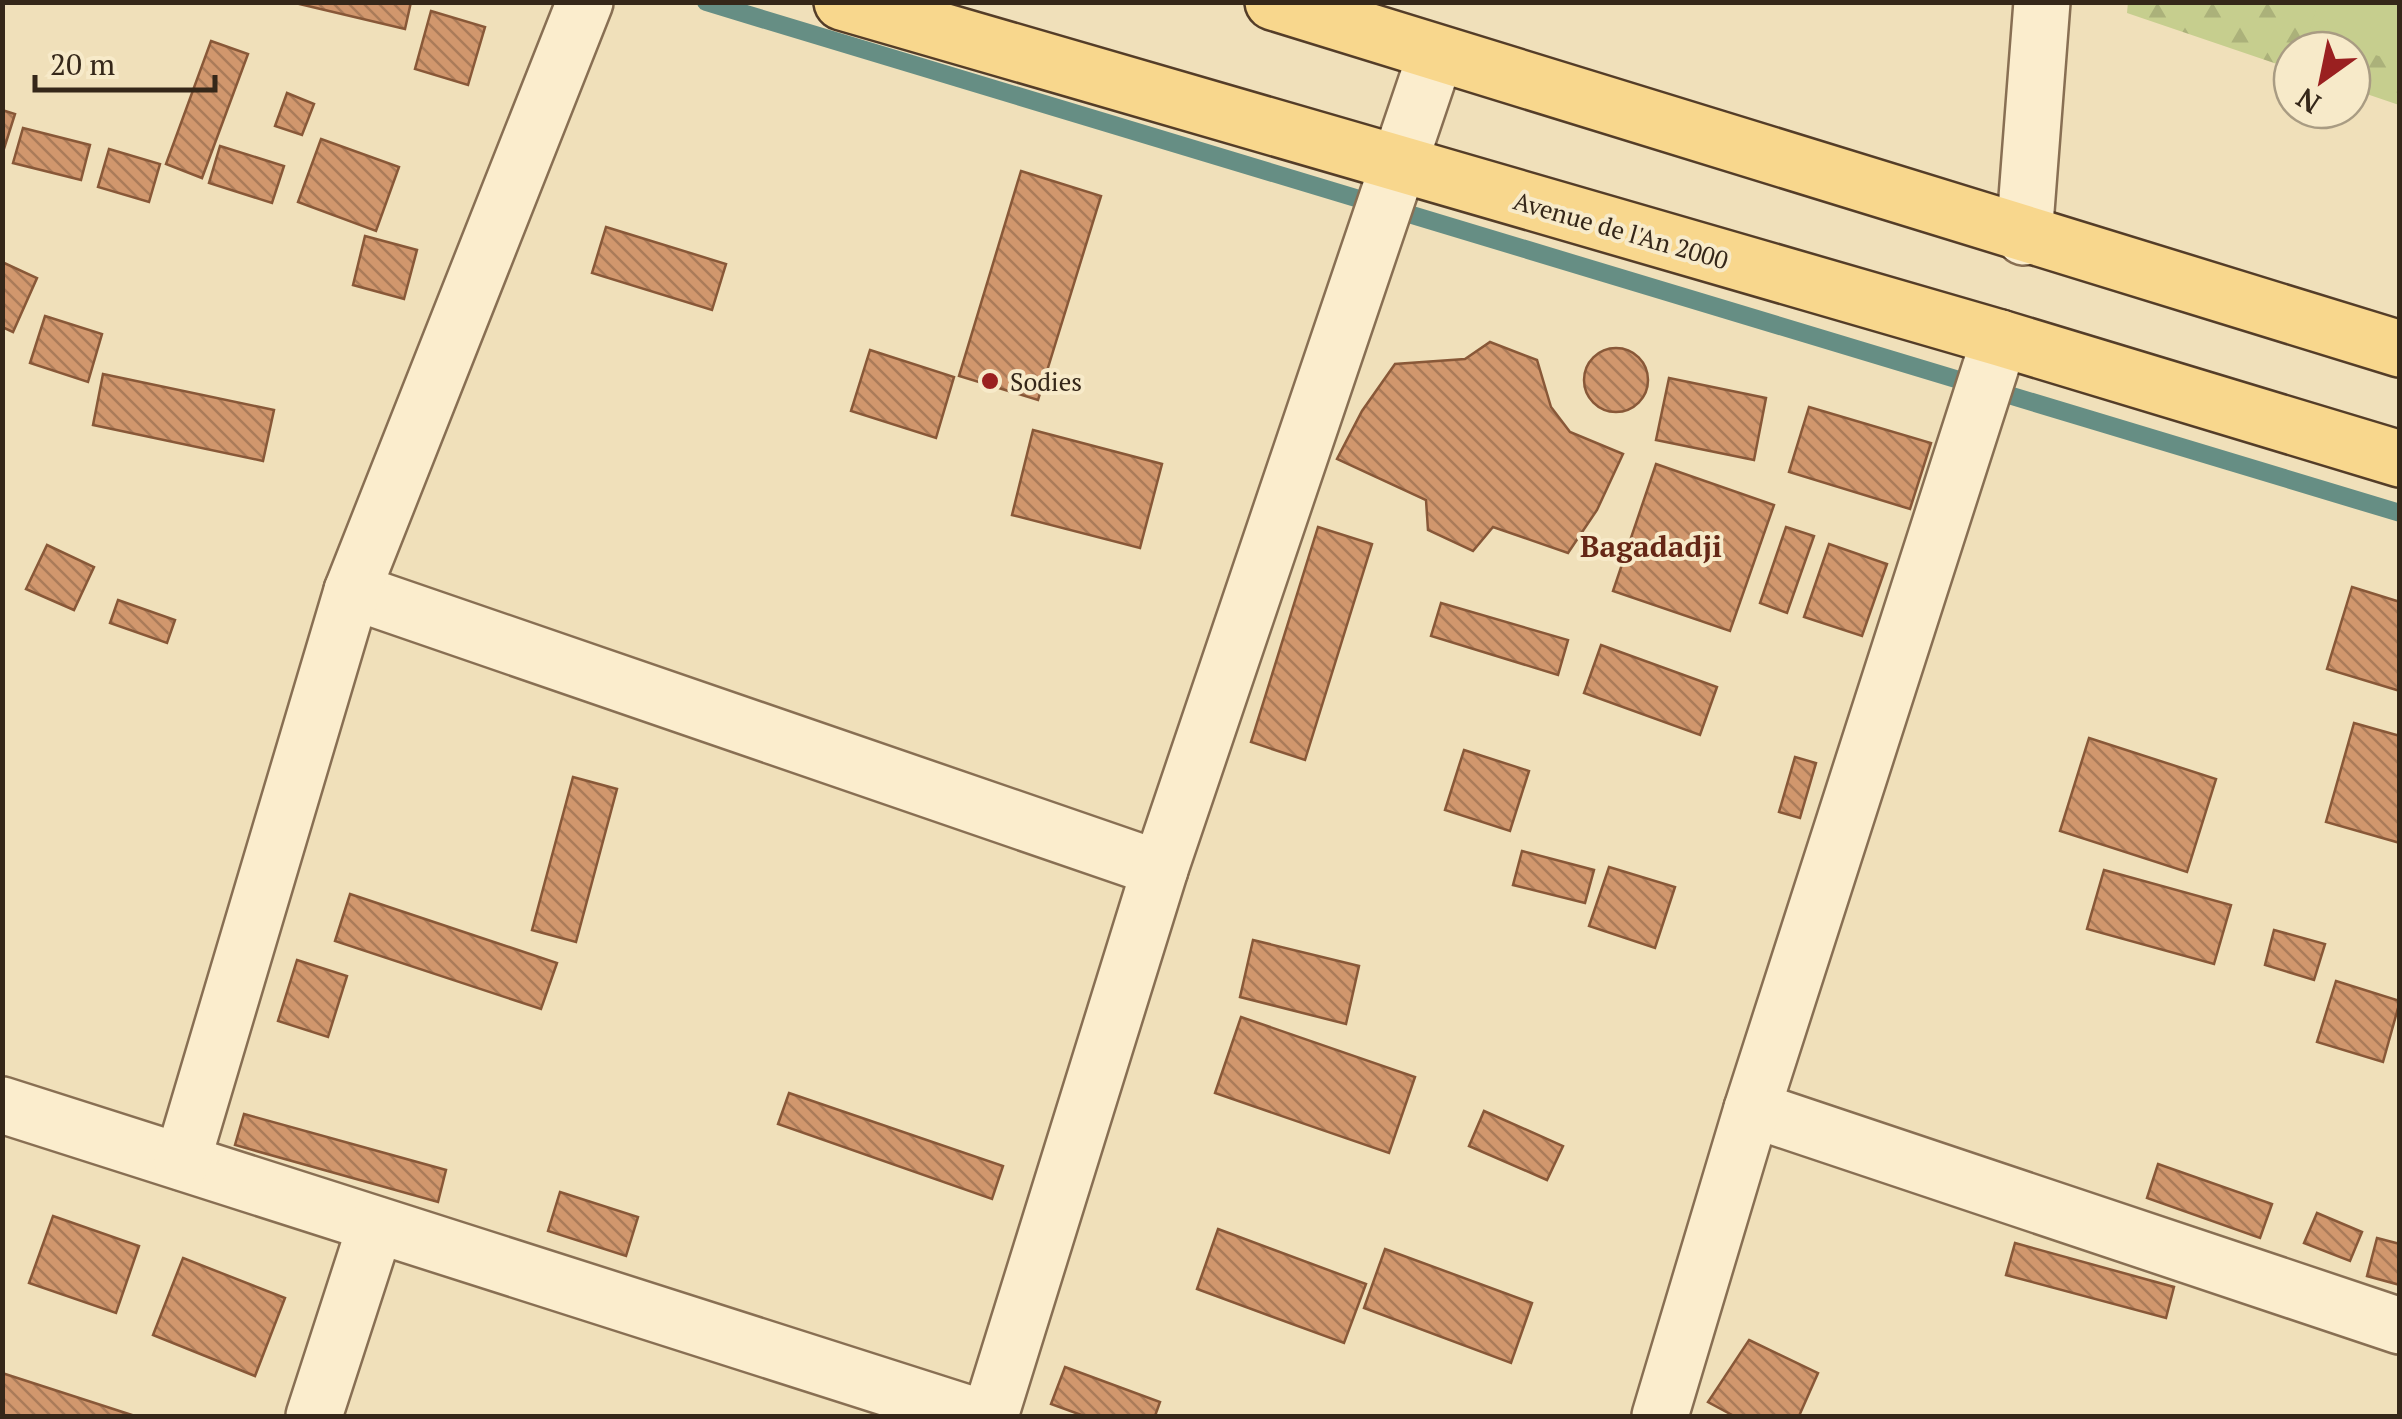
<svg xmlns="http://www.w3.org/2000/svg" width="2402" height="1419" viewBox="0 0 2402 1419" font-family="'PT Serif',serif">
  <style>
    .forest { fill: url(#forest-firs) }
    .garden { fill: #c6ce8e }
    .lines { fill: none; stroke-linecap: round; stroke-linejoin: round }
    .stream { stroke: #668e84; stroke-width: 18 }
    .building { fill: url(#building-back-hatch); stroke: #885838; stroke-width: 2.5 }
    .minor-casing { stroke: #886f53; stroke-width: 60 }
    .major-casing { stroke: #543d28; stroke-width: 60 }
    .minor { stroke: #fbedcd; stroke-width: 55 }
    .major { stroke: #f8d78d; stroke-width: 55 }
    .poi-dot { fill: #9a2020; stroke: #f7eac9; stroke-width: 4 }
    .labels { text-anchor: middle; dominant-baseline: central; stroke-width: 8; stroke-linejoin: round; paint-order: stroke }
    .street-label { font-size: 25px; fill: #352719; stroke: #f7eac9 }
    .poi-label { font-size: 25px; fill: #352719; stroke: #f7eac9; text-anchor: start }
    .quarter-label { font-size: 30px; font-weight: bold; fill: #652716; stroke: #f7eac9 }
  </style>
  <defs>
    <pattern id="forest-firs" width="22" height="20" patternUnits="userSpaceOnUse" patternTransform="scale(2.5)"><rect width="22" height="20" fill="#c6ce8e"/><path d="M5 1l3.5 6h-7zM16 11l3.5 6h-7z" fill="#abb17a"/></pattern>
    <pattern id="building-back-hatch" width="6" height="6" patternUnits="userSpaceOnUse" patternTransform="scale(2.5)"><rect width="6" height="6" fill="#d1976d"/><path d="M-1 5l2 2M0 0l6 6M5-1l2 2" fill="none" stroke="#aa7b59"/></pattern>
  </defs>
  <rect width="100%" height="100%" fill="#f0e0ba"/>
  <!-- forest -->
  <path class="forest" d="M 2128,2 L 2371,3 L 2399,18 L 2399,105 L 2352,89 L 2352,50 L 2292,50 L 2292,69 L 2127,13 Z"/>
  <!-- garden -->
  <path class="garden" d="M 2318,3 L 2399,3 L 2399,62 L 2308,35 Z"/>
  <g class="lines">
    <!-- stream -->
    <path class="stream" d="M 706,2 L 2400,513"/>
  </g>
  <!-- building -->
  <g class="building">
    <path d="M 291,2 L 411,2 L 405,29 Z"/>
    <path d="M 431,11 L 485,27 L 468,85 L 415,69 Z"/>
    <path d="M 211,41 L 248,54 L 202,178 L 166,164 Z"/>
    <path d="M 287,93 L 314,104 L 302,135 L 275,126 Z"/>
    <path d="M 2,110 L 15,114 L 3,152 L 2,151 Z"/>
    <path d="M 23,128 L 90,145 L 81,180 L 13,163 Z"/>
    <path d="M 321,139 L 399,167 L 376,231 L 298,202 Z"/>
    <path d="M 220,146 L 284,166 L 272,203 L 209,183 Z"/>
    <path d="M 109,149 L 160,164 L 149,202 L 98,187 Z"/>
    <path d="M 1021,171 L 1101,196 L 1038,400 L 959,376 Z"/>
    <path d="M 606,227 L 726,264 L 712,310 L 592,273 Z"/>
    <path d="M 365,236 L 417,250 L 404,299 L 353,285 Z"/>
    <path d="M 2,262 L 37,278 L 13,332 L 2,327 Z"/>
    <path d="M 45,316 L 102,334 L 88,382 L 30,363 Z"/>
    <path d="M 1490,342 L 1537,360 L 1551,407 L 1570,432 L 1623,454 L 1597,510 L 1568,553 L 1493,527 L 1473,551 L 1428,530 L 1426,500 L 1337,459 L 1362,411 L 1395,364 L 1465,359 Z"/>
    <circle cx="1616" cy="380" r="32"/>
    <path d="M 870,350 L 954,377 L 936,438 L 851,411 Z"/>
    <path d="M 103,374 L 274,410 L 263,461 L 93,425 Z"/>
    <path d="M 1669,378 L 1766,398 L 1754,460 L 1656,440 Z"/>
    <path d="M 1809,407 L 1931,443 L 1910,509 L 1789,472 Z"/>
    <path d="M 1033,430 L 1162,464 L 1140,548 L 1012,515 Z"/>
    <path d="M 1656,464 L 1774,505 L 1730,631 L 1613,591 Z"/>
    <path d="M 1318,527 L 1372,544 L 1305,760 L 1251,742 Z"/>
    <path d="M 1786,527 L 1814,536 L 1787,613 L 1760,603 Z"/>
    <path d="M 1829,544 L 1887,564 L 1862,636 L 1804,617 Z"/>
    <path d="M 47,545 L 94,567 L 74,610 L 26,589 Z"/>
    <path d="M 2352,587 L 2400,602 L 2400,691 L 2327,669 Z"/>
    <path d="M 118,600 L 175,620 L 167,643 L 110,623 Z"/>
    <path d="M 1441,603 L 1568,640 L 1558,675 L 1431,636 Z"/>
    <path d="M 1601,645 L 1717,687 L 1700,735 L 1584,693 Z"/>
    <path d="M 2354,723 L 2400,736 L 2400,843 L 2326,822 Z"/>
    <path d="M 2089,738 L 2216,779 L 2187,872 L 2060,831 Z"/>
    <path d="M 1464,750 L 1529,771 L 1510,831 L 1445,810 Z"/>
    <path d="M 1795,757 L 1816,763 L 1800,818 L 1779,812 Z"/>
    <path d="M 573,777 L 617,789 L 576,942 L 532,930 Z"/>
    <path d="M 1522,851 L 1594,870 L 1585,903 L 1513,885 Z"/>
    <path d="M 1609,867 L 1675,887 L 1655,948 L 1589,926 Z"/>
    <path d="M 2104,870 L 2231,905 L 2214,964 L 2087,929 Z"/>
    <path d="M 350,894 L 557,963 L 541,1009 L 335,941 Z"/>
    <path d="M 2274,930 L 2325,944 L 2314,980 L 2265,965 Z"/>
    <path d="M 1253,940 L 1359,966 L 1346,1024 L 1240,997 Z"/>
    <path d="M 297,960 L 347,976 L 328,1037 L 278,1021 Z"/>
    <path d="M 2336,981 L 2400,1001 L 2383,1062 L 2317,1042 Z"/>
    <path d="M 1241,1017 L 1415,1077 L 1389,1153 L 1215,1093 Z"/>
    <path d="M 789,1093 L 1003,1166 L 992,1199 L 778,1124 Z"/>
    <path d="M 1484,1111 L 1563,1146 L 1547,1180 L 1469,1146 Z"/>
    <path d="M 244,1114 L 446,1170 L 438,1202 L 235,1145 Z"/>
    <path d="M 2158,1164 L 2272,1204 L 2260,1238 L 2147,1198 Z"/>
    <path d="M 560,1192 L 638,1217 L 626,1256 L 548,1231 Z"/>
    <path d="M 2317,1213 L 2362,1232 L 2350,1261 L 2304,1243 Z"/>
    <path d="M 53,1216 L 139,1246 L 116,1313 L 29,1283 Z"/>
    <path d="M 1218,1229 L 1366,1284 L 1344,1343 L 1197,1289 Z"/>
    <path d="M 2377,1238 L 2400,1244 L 2400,1285 L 2367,1276 Z"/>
    <path d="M 2015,1243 L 2174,1287 L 2166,1318 L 2006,1275 Z"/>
    <path d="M 1385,1249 L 1532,1303 L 1511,1363 L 1364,1308 Z"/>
    <path d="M 183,1258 L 285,1298 L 255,1376 L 153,1335 Z"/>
    <path d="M 1749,1340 L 1818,1373 L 1799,1416 L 1734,1416 L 1708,1402 Z"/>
    <path d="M 1065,1367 L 1160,1402 L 1155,1416 L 1084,1416 L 1051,1404 Z"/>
    <path d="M 2,1373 L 135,1416 L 2,1416 Z"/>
  </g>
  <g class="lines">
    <!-- minor casing -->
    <g class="minor-casing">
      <g id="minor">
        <path d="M 2024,237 L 2042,2"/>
        <path d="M 352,591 L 1160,869"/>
        <path d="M 2,1105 L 976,1416"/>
        <path d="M 1752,1109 L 2400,1326"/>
        <path d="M 182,1162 L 352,591 L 585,2"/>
        <path d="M 314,1416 L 376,1225"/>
        <path d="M 990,1416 L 1160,869 L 1436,54"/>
        <path d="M 1660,1416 L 1752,1109 L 2000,338"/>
      </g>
    </g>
    <!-- major casing -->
    <g class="major-casing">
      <g id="major">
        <path d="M 842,2 L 2000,338 L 2400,459"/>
        <path d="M 1273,2 L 2400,349"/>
      </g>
    </g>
    <!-- minor -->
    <use href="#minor" class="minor"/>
    <!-- major -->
    <use href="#major" class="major"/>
  </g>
  <!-- markers -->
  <circle class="poi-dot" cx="990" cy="381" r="10"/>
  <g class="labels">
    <!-- street labels -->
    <g class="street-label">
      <text transform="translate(1621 230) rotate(16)">Avenue de l'An 2000</text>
    </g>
    <!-- poi labels -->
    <g class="poi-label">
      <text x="1010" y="381">Sodies</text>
    </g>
    <!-- quarter labels -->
    <g class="quarter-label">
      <text x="1651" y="546">Bagadadji</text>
    </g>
  </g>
  <!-- border -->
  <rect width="2402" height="1419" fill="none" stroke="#352719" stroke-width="10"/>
  <!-- north arrow -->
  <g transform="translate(2322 80) rotate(213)"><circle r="48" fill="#f7eac9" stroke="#a99c83" stroke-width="2.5"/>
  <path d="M0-8L18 38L0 25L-18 38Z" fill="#9a2020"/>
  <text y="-15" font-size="28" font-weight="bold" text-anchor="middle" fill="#352719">N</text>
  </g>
  <!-- scale -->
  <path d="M35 75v15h180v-15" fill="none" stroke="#352719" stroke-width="5"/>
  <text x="50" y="75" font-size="30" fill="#352719" stroke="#f7eac9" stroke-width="8" paint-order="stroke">20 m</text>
</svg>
